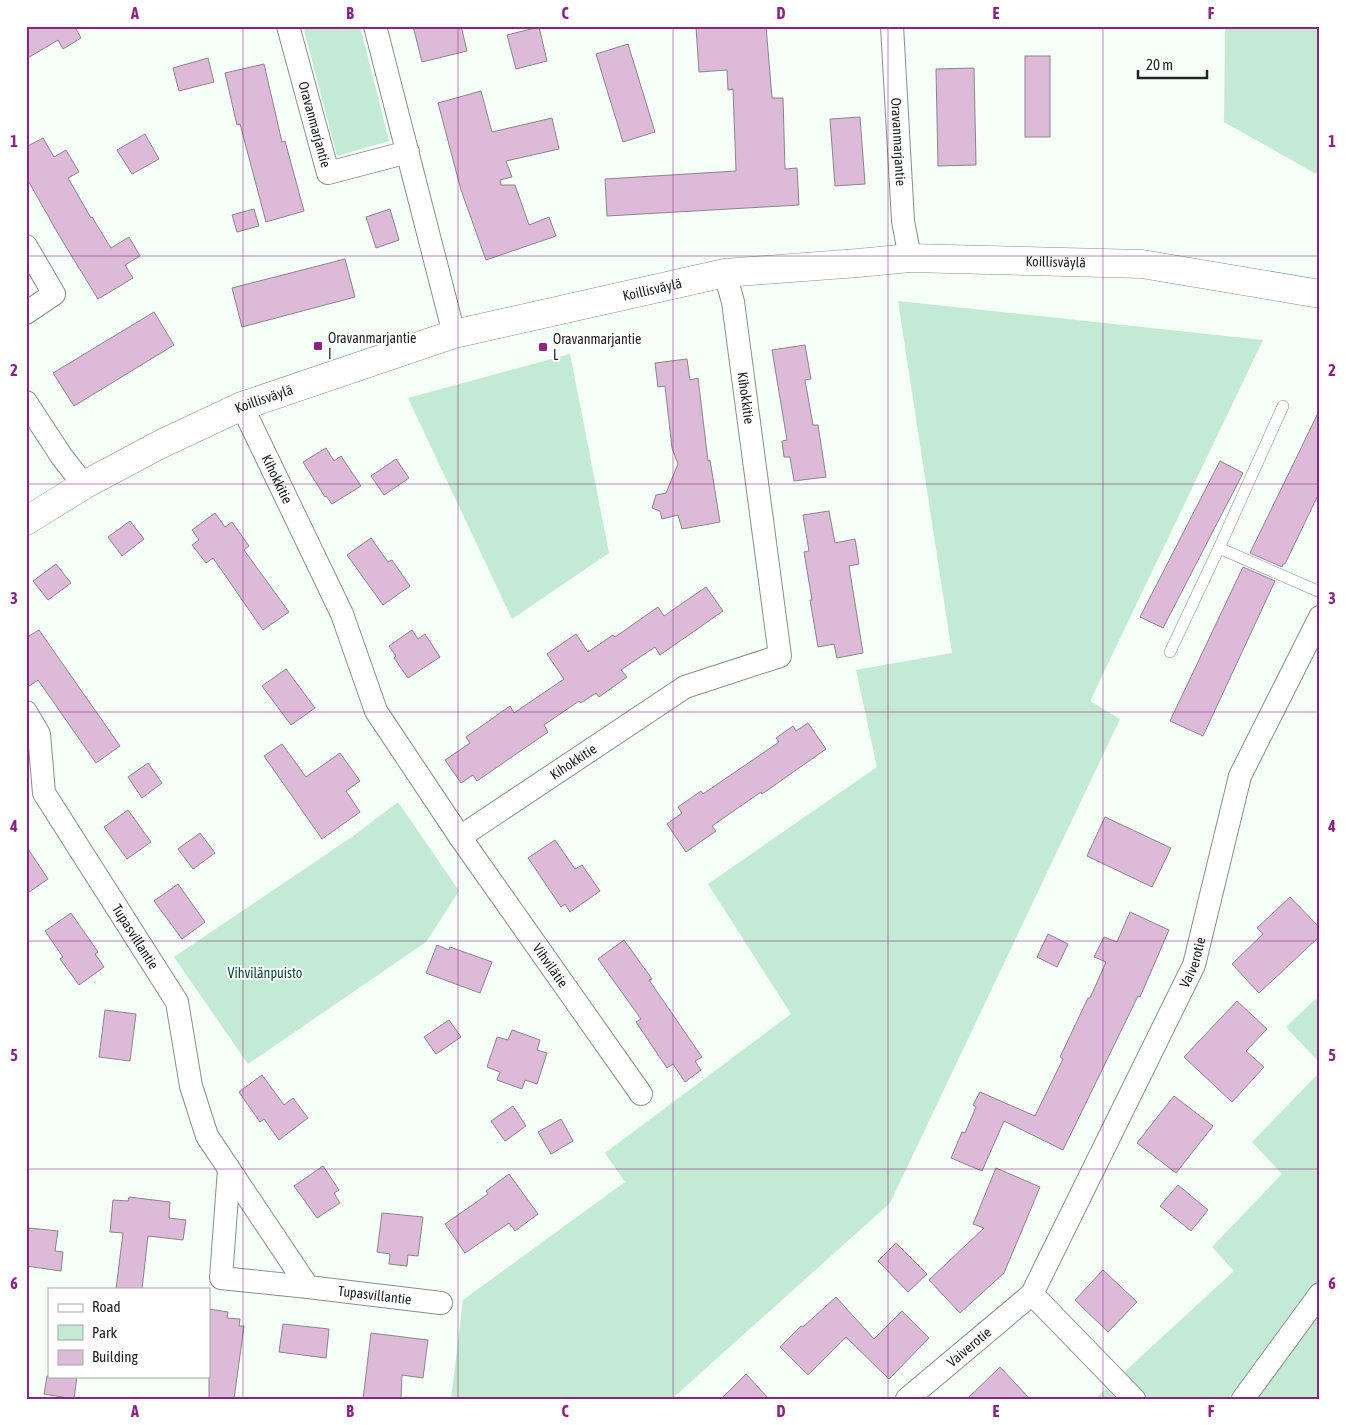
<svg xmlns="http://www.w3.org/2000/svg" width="1346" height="1425" viewBox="0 0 1346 1425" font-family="'Asap Condensed',sans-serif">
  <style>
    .green { fill: #c3ead2 }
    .building { fill: #ddbad7; stroke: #8d848b }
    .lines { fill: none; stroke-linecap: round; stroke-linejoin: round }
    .service-casing { stroke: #87918a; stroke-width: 12 }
    .minor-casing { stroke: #87918a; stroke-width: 24 }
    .tertiary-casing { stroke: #87918a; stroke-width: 29 }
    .service { stroke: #fff; stroke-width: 11 }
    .minor { stroke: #fff; stroke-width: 22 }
    .tertiary { stroke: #fff; stroke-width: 28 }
    .grid { fill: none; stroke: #8d2184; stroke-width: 1; stroke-opacity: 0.55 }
    .poi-dot { fill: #8d2184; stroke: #fff; stroke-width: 2 }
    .labels { text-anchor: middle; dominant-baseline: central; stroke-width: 4; stroke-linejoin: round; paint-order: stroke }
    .street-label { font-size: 14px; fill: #202422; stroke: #fff }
    .poi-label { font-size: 14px; fill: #202422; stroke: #fff; text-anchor: start }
    .park-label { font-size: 14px; fill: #064e2e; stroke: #fff }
    .neatline { fill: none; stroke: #8d2184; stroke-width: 2 }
    .grid-label { font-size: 16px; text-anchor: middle; font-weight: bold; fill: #8d2184 }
  </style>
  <rect width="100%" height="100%" fill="#f4fff8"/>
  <!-- green -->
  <g class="green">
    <path d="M 303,26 L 360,26 L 389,141 L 337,156 Z"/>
    <path d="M 1225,26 L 1320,26 L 1320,176 L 1224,122 Z"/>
    <path d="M 898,301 L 1263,340 L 1090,701 L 1120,719 L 890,1203 L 675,1396 L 676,1399 L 451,1399 L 463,1300 L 625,1182 L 605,1153 L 791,1014 L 708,884 L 877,767 L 856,670 L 952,653 Z"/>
    <path d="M 570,354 L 609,553 L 512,619 L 408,398 Z"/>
    <path d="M 398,802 L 459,891 L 426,942 L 248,1064 L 174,957 L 352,837 Z"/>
    <path d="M 1320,995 L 1320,1063 L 1286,1027 Z"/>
    <path d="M 1320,1072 L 1320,1399 L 1095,1399 L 1234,1271 L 1212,1247 L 1282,1174 L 1252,1142 Z"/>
  </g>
  <!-- building -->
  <g class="building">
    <path d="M 26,26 L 80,26 L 76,29 L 81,38 L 63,49 L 58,40 L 26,59 Z"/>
    <path d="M 413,26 L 461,26 L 467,51 L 422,62 Z"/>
    <path d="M 710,26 L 766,26 L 772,98 L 783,98 L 785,169 L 797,168 L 799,205 L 607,216 L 605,179 L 736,171 L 733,89 L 728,90 L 727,70 L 699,72 L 696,27 Z"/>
    <path d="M 539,27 L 547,61 L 516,69 L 507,35 Z"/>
    <path d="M 628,44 L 655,132 L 623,142 L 596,54 Z"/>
    <rect x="1025" y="56" width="25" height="81"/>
    <path d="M 208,58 L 214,82 L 179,91 L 173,68 Z"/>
    <path d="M 264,64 L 282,142 L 285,141 L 304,211 L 266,222 L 240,124 L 237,125 L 225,73 Z"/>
    <path d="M 974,68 L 976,165 L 938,166 L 936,69 Z"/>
    <path d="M 481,91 L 492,132 L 552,118 L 559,149 L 506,161 L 512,177 L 500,180 L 501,185 L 515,185 L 529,225 L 549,217 L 556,236 L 486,260 L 461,190 L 438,103 Z"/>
    <path d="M 860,117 L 865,184 L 835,186 L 830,119 Z"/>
    <path d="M 145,134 L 159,159 L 132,174 L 117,150 Z"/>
    <path d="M 43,138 L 54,157 L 66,150 L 79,172 L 68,178 L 91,218 L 92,217 L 111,248 L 129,237 L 140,256 L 125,265 L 133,278 L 98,299 L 60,237 L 26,177 L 26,147 Z"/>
    <path d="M 254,209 L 259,226 L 237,232 L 232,215 Z"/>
    <path d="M 390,209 L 399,240 L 376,248 L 366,217 Z"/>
    <path d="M 345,259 L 355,297 L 242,327 L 232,288 Z"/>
    <path d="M 154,312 L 174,345 L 74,406 L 53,373 Z"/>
    <path d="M 805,345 L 811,379 L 805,380 L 813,425 L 818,425 L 826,477 L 794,481 L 790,457 L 784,457 L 782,441 L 787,440 L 772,350 Z"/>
    <path d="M 687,359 L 690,380 L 698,378 L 708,461 L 710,460 L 720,522 L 682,529 L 678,515 L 662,519 L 660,511 L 652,508 L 656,495 L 666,493 L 678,464 L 672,448 L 665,386 L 658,387 L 655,363 Z"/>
    <path d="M 1320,409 L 1320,491 L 1285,564 L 1283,564 L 1282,567 L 1250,553 Z"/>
    <path d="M 326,448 L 334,461 L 341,456 L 361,486 L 332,504 L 326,496 L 325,497 L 303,462 Z"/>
    <path d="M 396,459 L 409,478 L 384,495 L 371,476 Z"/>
    <path d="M 1220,461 L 1243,473 L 1163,628 L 1140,617 Z"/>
    <path d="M 829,511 L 835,543 L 855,539 L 859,564 L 849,566 L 863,653 L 837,658 L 834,644 L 818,647 L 810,600 L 812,600 L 804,552 L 809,551 L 803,515 Z"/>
    <path d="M 215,513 L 225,527 L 232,522 L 249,546 L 244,550 L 289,612 L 263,630 L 213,558 L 206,563 L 192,545 L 199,540 L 192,530 Z"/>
    <path d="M 130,521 L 144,539 L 122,556 L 108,537 Z"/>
    <path d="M 371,538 L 388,562 L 392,560 L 410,586 L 383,605 L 347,555 Z"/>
    <path d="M 56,564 L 71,583 L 48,600 L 33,581 Z"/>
    <path d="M 1243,567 L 1275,581 L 1203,736 L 1170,721 Z"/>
    <path d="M 706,587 L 723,611 L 660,655 L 655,647 L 621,670 L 627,677 L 599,697 L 596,693 L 581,703 L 579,701 L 544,725 L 548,732 L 477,781 L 473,775 L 461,783 L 445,760 L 470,743 L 466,737 L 510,706 L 514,713 L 564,679 L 547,654 L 576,634 L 588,652 L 613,635 L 615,637 L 658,607 L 664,616 Z"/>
    <path d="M 39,630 L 120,746 L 96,763 L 38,680 L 26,688 L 26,638 Z"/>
    <path d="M 412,630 L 418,639 L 425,634 L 440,657 L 408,678 L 394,658 L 396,656 L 389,646 Z"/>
    <path d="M 286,669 L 315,708 L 291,725 L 262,686 Z"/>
    <path d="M 808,723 L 826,749 L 762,794 L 761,792 L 712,826 L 716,831 L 686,852 L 667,824 L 682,813 L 678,807 L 701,791 L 703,794 L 779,742 L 776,738 L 793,726 L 796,731 Z"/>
    <path d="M 282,744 L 306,777 L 340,753 L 360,781 L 346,791 L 360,812 L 322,839 L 264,756 Z"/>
    <path d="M 148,763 L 162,783 L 142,798 L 128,777 Z"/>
    <path d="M 128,810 L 151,842 L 127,859 L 104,827 Z"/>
    <path d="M 1105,817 L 1171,848 L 1152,887 L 1087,856 Z"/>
    <path d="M 200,833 L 215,853 L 193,869 L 178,849 Z"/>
    <path d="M 555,840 L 575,869 L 582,865 L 600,891 L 570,912 L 565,904 L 561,907 L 528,858 Z"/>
    <path d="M 26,846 L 48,879 L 26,894 Z"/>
    <path d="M 178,884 L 205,922 L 182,939 L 154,901 Z"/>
    <path d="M 1290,897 L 1320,928 L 1320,936 L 1259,993 L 1232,964 L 1263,934 L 1257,928 Z"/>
    <path d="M 1130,912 L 1169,930 L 1140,997 L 1138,996 L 1063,1150 L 1004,1121 L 982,1171 L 951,1158 L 962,1132 L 965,1133 L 976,1107 L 973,1105 L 980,1092 L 1035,1116 L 1063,1059 L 1060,1057 L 1088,998 L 1090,998 L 1106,962 L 1094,957 L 1104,937 L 1117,942 Z"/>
    <path d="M 71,913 L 98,952 L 95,954 L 104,967 L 79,985 L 60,959 L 63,957 L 45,931 Z"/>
    <path d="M 1048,934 L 1068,944 L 1057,967 L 1037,957 Z"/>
    <path d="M 624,940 L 652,979 L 649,980 L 702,1057 L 695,1061 L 701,1070 L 685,1082 L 673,1064 L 667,1068 L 636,1022 L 641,1019 L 598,959 Z"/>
    <path d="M 437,945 L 449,950 L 450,947 L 492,962 L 480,993 L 426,973 Z"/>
    <path d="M 1237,1001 L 1267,1029 L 1246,1051 L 1264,1067 L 1232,1102 L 1184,1057 Z"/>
    <path d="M 105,1010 L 136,1014 L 130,1061 L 99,1057 Z"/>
    <path d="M 449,1020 L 461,1037 L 436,1054 L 424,1037 Z"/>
    <path d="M 512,1030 L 540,1040 L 537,1050 L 547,1053 L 537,1084 L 525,1080 L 522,1089 L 497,1080 L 500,1072 L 487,1067 L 497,1037 L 508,1040 Z"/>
    <path d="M 262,1075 L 284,1105 L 293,1098 L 308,1118 L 279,1140 L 264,1119 L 260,1122 L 239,1092 Z"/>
    <path d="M 1174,1096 L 1213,1126 L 1176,1173 L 1137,1143 Z"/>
    <path d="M 513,1106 L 526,1126 L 505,1141 L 491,1121 Z"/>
    <path d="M 561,1119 L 573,1141 L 551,1154 L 538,1132 Z"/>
    <path d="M 323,1166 L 339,1190 L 334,1193 L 340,1203 L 317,1218 L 294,1186 Z"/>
    <path d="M 996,1168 L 1040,1187 L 1004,1273 L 960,1313 L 929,1280 L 984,1228 L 973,1224 Z"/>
    <path d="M 509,1174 L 538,1214 L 515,1231 L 509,1223 L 465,1253 L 445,1224 L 488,1194 L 486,1191 Z"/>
    <path d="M 1178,1185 L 1208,1210 L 1191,1231 L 1160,1206 Z"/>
    <path d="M 129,1197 L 170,1202 L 169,1218 L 186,1220 L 183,1240 L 148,1236 L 142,1289 L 116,1289 L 123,1233 L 110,1232 L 113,1200 L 128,1201 Z"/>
    <path d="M 382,1213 L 423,1217 L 418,1256 L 408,1255 L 407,1266 L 389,1264 L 390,1254 L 377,1252 Z"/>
    <path d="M 29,1228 L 58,1231 L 55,1251 L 63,1252 L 61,1271 L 26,1266 Z"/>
    <path d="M 896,1243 L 927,1274 L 908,1292 L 878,1261 Z"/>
    <path d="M 1103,1270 L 1137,1302 L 1108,1332 L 1075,1300 Z"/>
    <path d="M 836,1297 L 874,1339 L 902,1311 L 929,1338 L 889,1379 L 846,1337 L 808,1375 L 780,1347 L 801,1326 L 803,1327 Z"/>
    <path d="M 209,1309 L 228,1312 L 227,1318 L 240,1319 L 239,1326 L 244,1326 L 234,1399 L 209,1399 Z"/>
    <path d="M 283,1324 L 329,1329 L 326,1358 L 279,1352 Z"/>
    <path d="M 371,1333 L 428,1340 L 423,1378 L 402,1375 L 401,1399 L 363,1399 Z"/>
    <path d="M 1000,1367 L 1030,1399 L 967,1399 Z"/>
    <path d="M 746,1374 L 769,1399 L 721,1399 Z"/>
    <path d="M 47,1376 L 77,1376 L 74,1399 L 44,1394 Z"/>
  </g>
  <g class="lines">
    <!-- service casing -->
    <g class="service-casing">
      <g id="service">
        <path d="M 1219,548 L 1283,406"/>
        <path d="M 1170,652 L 1219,548 L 1320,592"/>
      </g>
    </g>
    <!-- minor casing -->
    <g class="minor-casing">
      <g id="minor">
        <path id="s1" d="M 288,26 L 328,173 L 408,152"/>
        <path d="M 375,26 L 454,334"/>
        <path id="s2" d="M 892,26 L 903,221 L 910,258"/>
        <path d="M 26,246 L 54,294 L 26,313"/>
        <path d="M 26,402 L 62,457 L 84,485"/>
        <path id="s3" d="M 242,406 L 342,614 L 376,711 L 460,837 L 641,1094"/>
        <path id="s4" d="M 26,712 L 39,734 L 44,793 L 177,1002 L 191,1086 L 207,1136 L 308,1287 L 441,1303"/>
        <path id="s5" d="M 460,837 L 685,687 L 780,656 L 733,302 L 725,273"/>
        <path d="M 229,1169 L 221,1278 L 308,1287"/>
        <path d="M 1032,1294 L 1134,1399"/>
        <path id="s6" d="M 907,1399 L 1032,1294 L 1194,965 L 1240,776 L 1320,617"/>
        <path d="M 1243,1399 L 1320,1294"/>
      </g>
    </g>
    <!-- tertiary casing -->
    <g class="tertiary-casing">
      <g id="tertiary">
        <path id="s7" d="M 26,521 L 84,485 L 161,444 L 242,406 L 454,334 L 725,273 L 858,263 L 910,258 L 1142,264 L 1320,294"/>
      </g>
    </g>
    <!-- service -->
    <use href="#service" class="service"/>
    <!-- minor -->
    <use href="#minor" class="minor"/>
    <!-- tertiary -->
    <use href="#tertiary" class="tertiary"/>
  </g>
  <!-- grid -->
  <path class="grid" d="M 243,26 L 243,1399M 458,26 L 458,1399M 673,26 L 673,1399M 888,26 L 888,1399M 1103,26 L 1103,1399M 26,256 L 1320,256M 26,484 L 1320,484M 26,712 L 1320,712M 26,941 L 1320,941M 26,1169 L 1320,1169"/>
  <!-- markers -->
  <g class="poi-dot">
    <rect x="313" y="341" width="10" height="10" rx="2.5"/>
    <rect x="538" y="342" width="10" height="10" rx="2.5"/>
  </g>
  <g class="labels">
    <!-- street labels -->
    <g class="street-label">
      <text stroke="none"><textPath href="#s1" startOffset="102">Oravanmarjantie</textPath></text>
      <text stroke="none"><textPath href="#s2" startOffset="116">Oravanmarjantie</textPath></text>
      <text stroke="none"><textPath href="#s7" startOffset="1078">Koillisväylä</textPath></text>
      <text stroke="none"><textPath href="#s7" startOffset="672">Koillisväylä</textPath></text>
      <text transform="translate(746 398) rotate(82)">Kihokkitie</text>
      <text stroke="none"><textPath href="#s7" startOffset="268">Koillisväylä</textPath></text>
      <text stroke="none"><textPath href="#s3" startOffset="81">Kihokkitie</textPath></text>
      <text stroke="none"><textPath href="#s5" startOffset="136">Kihokkitie</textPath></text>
      <text stroke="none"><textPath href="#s4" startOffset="255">Tupasvillantie</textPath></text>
      <text stroke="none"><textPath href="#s6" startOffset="532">Vaiverotie</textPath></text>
      <text stroke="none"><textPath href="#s3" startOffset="642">Vihvilätie</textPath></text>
      <text stroke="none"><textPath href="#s4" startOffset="719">Tupasvillantie</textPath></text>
      <text stroke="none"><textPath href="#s6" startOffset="81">Vaiverotie</textPath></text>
    </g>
    <!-- poi labels -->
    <g class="poi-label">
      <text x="328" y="338">Oravanmarjantie<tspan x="328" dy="16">I</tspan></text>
      <text x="553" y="339">Oravanmarjantie<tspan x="553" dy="16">L</tspan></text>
    </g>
    <!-- park labels -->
    <g class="park-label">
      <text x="265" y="973">Vihvilänpuisto</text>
    </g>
  </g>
  <!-- border -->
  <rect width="1346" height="1425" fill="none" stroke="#ffffff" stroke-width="55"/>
  <!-- legend -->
  <rect x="48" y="1288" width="162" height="90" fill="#ffffff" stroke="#a6a7a7"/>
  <rect x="58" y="1304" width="25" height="8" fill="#ffffff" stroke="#a6a7a7"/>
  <text x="92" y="1312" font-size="15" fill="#202422">Road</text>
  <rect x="58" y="1325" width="25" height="15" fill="#c3ead2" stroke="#a6a7a7"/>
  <text x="92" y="1338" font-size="15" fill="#202422">Park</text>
  <rect x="58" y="1350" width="25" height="15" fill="#ddbad7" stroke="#a6a7a7"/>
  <text x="92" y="1362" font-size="15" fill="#202422">Building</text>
  <!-- scale -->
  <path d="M1138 70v8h69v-8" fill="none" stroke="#202422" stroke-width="2.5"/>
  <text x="1146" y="70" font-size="15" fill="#202422" stroke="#ffffff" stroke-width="4" paint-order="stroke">20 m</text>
  <rect x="28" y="28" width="1290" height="1370" class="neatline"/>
  <g class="grid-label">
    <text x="135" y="19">A</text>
    <text x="350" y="19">B</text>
    <text x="565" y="19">C</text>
    <text x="781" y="19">D</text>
    <text x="996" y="19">E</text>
    <text x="1211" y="19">F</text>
    <text x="14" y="147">1</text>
    <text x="1332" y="147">1</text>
    <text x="14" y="376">2</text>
    <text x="1332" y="376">2</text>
    <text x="14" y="604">3</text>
    <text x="1332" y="604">3</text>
    <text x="14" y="832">4</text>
    <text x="1332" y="832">4</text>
    <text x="14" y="1061">5</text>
    <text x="1332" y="1061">5</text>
    <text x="14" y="1289">6</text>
    <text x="1332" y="1289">6</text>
    <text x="135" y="1417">A</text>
    <text x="350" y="1417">B</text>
    <text x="565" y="1417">C</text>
    <text x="781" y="1417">D</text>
    <text x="996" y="1417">E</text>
    <text x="1211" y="1417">F</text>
  </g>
</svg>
